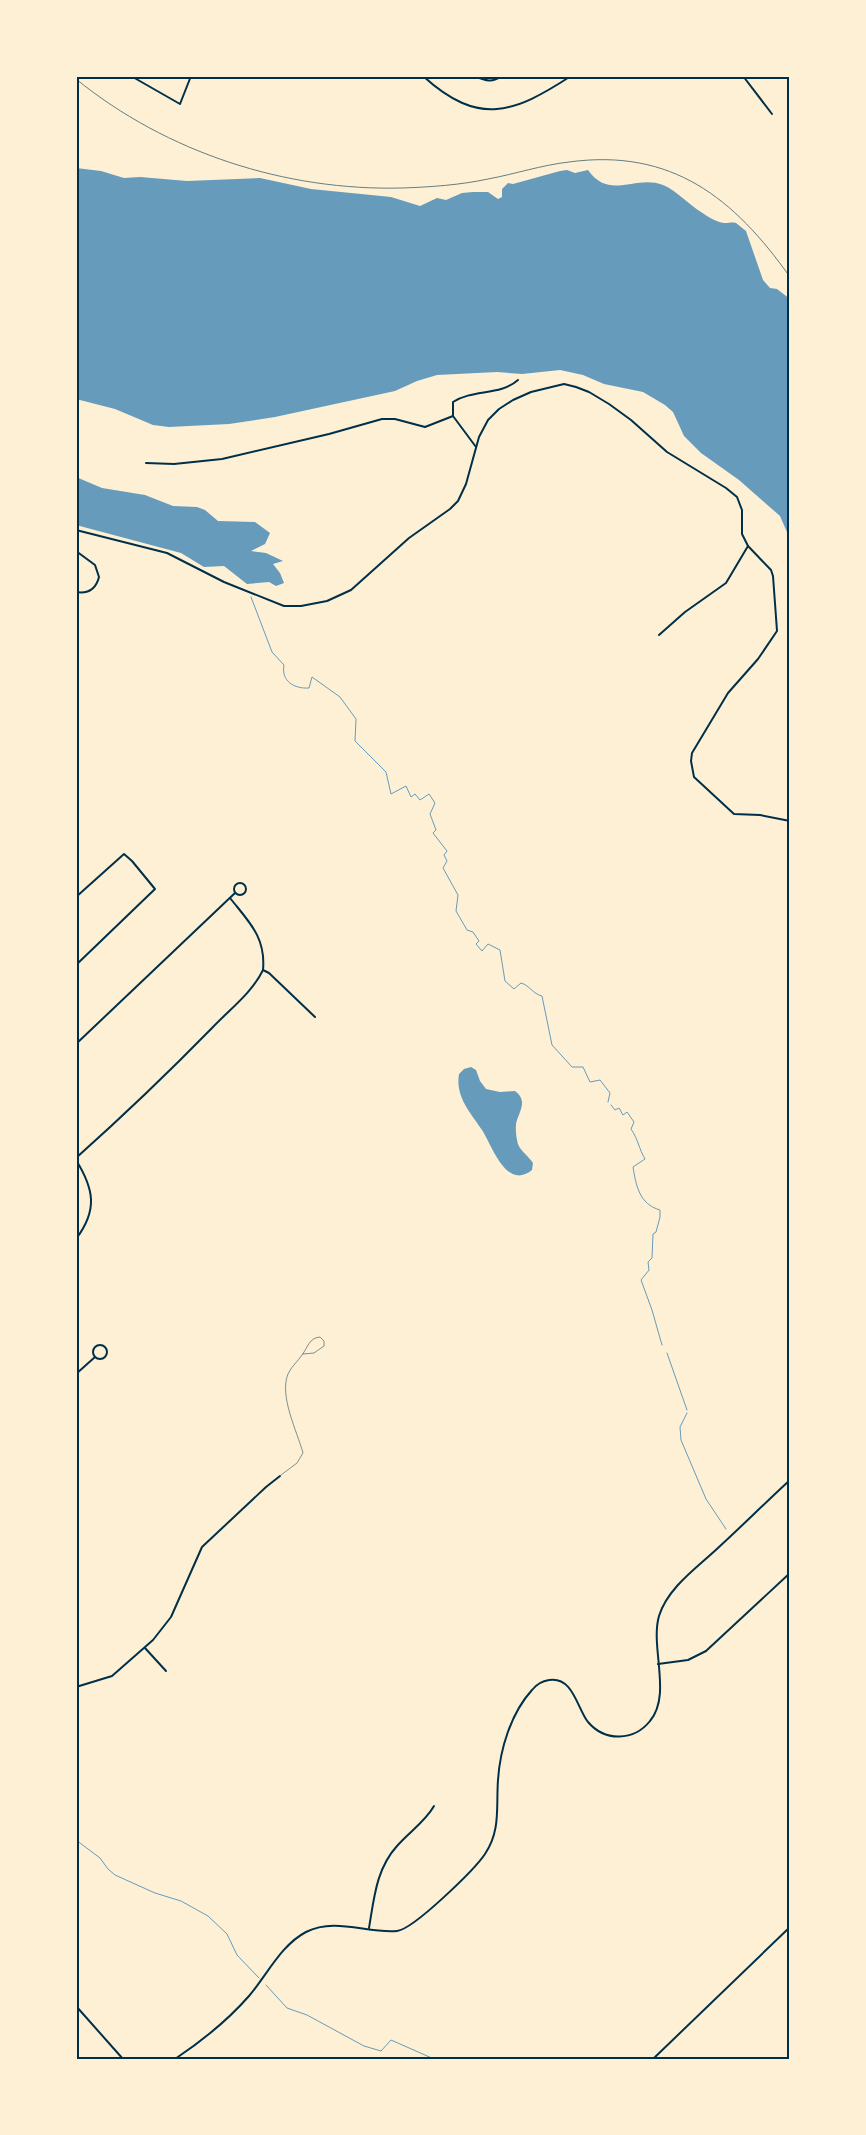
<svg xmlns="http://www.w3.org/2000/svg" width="866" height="2135" viewBox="0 0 866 2135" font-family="'Space Grotesk',sans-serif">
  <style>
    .water { fill: #669bbc }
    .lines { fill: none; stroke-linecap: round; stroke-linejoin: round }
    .stream { stroke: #669bbc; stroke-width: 1 }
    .service { stroke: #003049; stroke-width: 0.5 }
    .minor { stroke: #003049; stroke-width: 2 }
    .tertiary { stroke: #003049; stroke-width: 2 }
    .rail { stroke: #657d81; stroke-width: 1 }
    .neatline { fill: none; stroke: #003049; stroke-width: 2 }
  </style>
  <rect width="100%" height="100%" fill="#fdf0d5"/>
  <!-- water -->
  <g class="water">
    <path d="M 76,168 L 101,171 L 124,178 L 140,177 L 187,181 L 260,178 L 311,189 L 391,197 L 420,206 L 437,198 L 446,200 L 462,193 L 473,192 L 488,192 L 498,199 L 502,197 L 502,189 L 508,183 L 513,184 L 560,171 L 567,170 L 575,173 L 588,170 C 610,201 635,174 663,185 C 676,190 688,204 701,212 C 707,216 717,223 725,223 C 730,223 732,222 736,223 L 746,231 L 763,280 L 770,288 L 777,289 L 790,299 L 790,539 L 780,516 L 739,480 L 701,453 L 684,436 L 673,412 L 665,405 L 643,392 L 604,384 L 583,375 L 560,370 L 522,374 L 497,372 L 437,375 L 417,381 L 395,391 L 275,417 L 229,424 L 169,427 L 153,425 L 115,409 L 76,399 Z"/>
    <path d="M 76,477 L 102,488 L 145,495 L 173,506 L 197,507 L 205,510 L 218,521 L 255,522 L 270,533 L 265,544 L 251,551 L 266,553 L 283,561 L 273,564 L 280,573 L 284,583 L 276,586 L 269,582 L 247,584 L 224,566 L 204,567 L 181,553 L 76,525 Z"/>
    <path d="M 471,1067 L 476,1070 L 480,1081 L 486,1089 L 500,1092 L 515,1091 C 527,1100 521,1109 517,1120 C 515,1125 516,1135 517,1140 C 518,1150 528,1155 533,1163 L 532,1170 C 506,1191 492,1145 482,1130 C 471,1113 455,1097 459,1074 L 464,1069 Z"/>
  </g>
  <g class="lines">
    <!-- stream -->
    <g class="stream">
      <path d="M 251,597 L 272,652 L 284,665 C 281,681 294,689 309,688 L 312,677 L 340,697 L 356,719 L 355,741 L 386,772 L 391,794 L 406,786 L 411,797 L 415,794 L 420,800 L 429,794 L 435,803 L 430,814 L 436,830 L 433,833 L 447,851 L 444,855 L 447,861 L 443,868 L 458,895 L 456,911 L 467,930 L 473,932 L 479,941 L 476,944 L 482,951 L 488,944 L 500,950 L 505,981 L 514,989 L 521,983 C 529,985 533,994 542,996 L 552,1045 L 572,1067 L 583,1067 L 590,1082 L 600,1080 L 610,1093 L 608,1102"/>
      <path d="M 611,1105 L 615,1110 L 619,1108 L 623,1115 L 627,1112 L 634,1122 L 631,1129 C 638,1139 639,1149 645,1159 L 633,1167 C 636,1185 639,1204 660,1210 L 660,1217 L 656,1232 L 653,1234 L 652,1258 L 648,1262 L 649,1270 L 641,1280 L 652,1310 L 662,1345"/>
      <path d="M 667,1353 L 687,1410"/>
      <path d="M 687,1413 L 680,1427 L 681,1440 L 706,1499 L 726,1529"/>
      <path d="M 76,1840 L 100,1858 L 108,1869 L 115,1875 L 155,1893 L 181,1901 L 208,1916 L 227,1934 L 237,1955 L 259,1978"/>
      <path d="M 266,1985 L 287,2008 L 307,2015 L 364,2046 L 381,2051 L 391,2040 L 434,2059"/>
    </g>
    <!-- service -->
    <path class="service" d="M 281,1475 L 297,1463 L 303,1453 C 297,1431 279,1396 288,1374 C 291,1367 298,1361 302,1355 C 308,1347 309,1338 320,1337 L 324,1341 L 324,1346 L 314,1353 L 303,1354"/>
    <!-- minor -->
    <g class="minor">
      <path d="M 131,76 L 180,104 L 191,76"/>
      <path d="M 475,76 C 486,81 492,83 502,76"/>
      <path d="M 743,76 L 772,114"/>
      <path d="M 476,447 L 453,416 L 453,402 C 473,389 500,396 518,380"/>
      <path d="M 146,463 L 174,464 L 222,459 L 329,434 L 382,419 L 395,419 L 425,427 L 453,416"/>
      <path d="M 76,530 L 167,553 L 224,582 L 284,606 L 301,606 L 327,601 L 351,590 L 409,538 L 450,509 L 458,501 L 466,484 L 479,437 L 488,420 L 499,409 L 513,400 L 531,392 L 564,384 L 576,387 L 589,392 L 609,404 L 631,420 L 667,452 L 726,488 L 737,497 L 742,510 L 742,534 L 748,546 L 771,570 L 773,576 L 777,631 L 758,659 L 728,693 L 692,753 L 691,761 L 694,777 L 734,814 L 760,815 L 790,821"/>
      <path d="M 76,551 L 95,565 L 99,577 C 96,589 88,594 76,592"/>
      <path d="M 659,635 L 685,612 L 726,583 L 748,546"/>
      <circle cx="240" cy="889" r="6"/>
      <path d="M 76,897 L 124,854 L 132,861 L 155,889 L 76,965"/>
      <path d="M 230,898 C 249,922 266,937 263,970 L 269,973 L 315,1017"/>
      <path d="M 76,1044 L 235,893"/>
      <path d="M 76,1158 C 123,1116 168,1073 212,1028 C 229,1010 252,993 263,970"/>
      <circle cx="100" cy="1352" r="7"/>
      <path d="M 76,1374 L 95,1357"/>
      <path d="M 145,1648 L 166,1671"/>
      <path d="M 658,1664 L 688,1660 L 706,1651 L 790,1573"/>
      <path d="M 76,1687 L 112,1676 L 153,1640 L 171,1617 L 202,1547 L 266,1487 L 280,1476"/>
      <path d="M 369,1928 C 374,1899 376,1869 397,1846 C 409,1832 425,1822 434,1806"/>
      <path d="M 76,2006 L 123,2059"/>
      <path d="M 175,2059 C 202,2041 227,2021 249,1996 C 267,1975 281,1945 306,1932 C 335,1917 368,1934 397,1931 C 414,1929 475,1869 485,1854 C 501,1830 496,1807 498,1780 C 500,1749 511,1713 532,1690 C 536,1685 542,1681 549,1680 C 573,1676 577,1708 588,1722 C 605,1742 634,1741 650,1721 C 672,1695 650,1647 659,1616 C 668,1587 698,1567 719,1547 C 743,1525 766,1502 790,1480"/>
      <path d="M 653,2059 L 790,1927"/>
    </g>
    <!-- tertiary -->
    <g class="tertiary">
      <path d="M 423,76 C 479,127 514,113 571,76"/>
      <path d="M 76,1160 C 94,1189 98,1210 76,1239"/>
    </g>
    <!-- rail -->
    <path class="rail" d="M 76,79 C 167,153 286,191 402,188 C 431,187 460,185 488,179 C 515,174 542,165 569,162 C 672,148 734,198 790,277"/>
  </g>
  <!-- border -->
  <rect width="866" height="2135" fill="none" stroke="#fdf0d5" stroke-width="155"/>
  <rect x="78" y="78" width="710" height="1980" class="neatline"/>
</svg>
